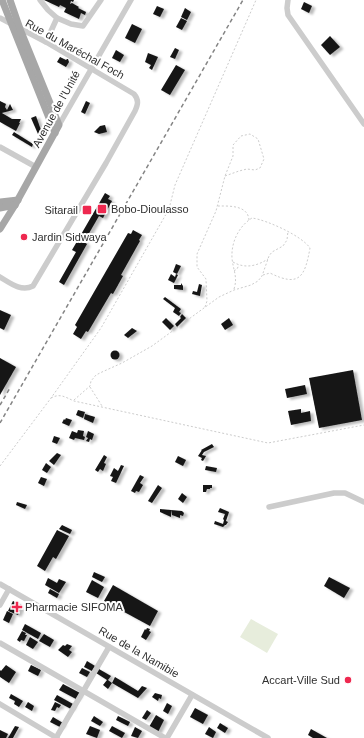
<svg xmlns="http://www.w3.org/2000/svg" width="364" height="738" viewBox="0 0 364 738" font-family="Helvetica,sans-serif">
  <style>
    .green { fill: #e7eddc }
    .building { fill: #161616; filter: url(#shadow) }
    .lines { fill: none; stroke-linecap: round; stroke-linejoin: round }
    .path { stroke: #ccc; stroke-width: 1; stroke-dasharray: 2 2; stroke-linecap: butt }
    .minor { stroke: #ccc; stroke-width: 5.5 }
    .major { stroke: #a7a7a7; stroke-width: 7 }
    .rail { stroke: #848484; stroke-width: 1.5; stroke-dasharray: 4 3; stroke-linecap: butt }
    .poi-dot { fill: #ee284f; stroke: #fff; stroke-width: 1.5 }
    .labels { text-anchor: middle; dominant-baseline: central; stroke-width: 4; stroke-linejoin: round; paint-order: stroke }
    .street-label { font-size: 11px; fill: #2f2f2f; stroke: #fff }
    .poi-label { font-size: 11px; fill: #2f2f2f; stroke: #fff; text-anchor: start }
  </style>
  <defs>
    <filter id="shadow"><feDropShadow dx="3.5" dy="2" stdDeviation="1" flood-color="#0004"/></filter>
  </defs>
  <rect width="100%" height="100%" fill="#fff"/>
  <!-- green -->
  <path class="green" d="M 251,619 L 278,634 L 267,653 L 240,637 Z"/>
  <!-- building -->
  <g class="building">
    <path d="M 44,0 L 74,0 L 73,2 L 71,1 L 70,4 L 72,3 L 79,7 L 78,8 L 86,12 L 85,15 L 81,13 L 79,19 L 64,12 L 66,8 L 60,5 L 59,7 Z"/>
    <path d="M 304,2 L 312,6 L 309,13 L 301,9 Z"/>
    <path d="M 157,6 L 164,9 L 160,17 L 153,14 Z"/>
    <path d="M 185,8 L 191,12 L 187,20 L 181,17 Z"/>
    <path d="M 181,18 L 187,21 L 182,30 L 176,27 Z"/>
    <path d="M 132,24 L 142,29 L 135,43 L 125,38 Z"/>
    <path d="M 330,36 L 340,47 L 330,55 L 321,45 Z"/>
    <path d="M 175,48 L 179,50 L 175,59 L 170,57 Z"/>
    <path d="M 116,50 L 124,55 L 120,62 L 112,58 Z"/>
    <path d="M 148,53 L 158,57 L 152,70 L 149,68 L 151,65 L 145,62 Z"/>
    <path d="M 60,57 L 66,60 L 67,59 L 68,59 L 69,62 L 66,67 L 57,62 Z"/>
    <path d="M 176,65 L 185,70 L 170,95 L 161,90 Z"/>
    <path d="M 0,101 L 6,104 L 5,107 L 7,110 L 10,104 L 13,110 L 2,113 L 12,119 L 21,119 L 19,123 L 20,123 L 16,131 L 0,122 Z"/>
    <path d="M 86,101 L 90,103 L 85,114 L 81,112 Z"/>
    <path d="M 36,116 L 42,133 L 38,134 L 31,118 Z"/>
    <path d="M 105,125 L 107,132 L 99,134 L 94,132 L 100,126 Z"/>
    <path d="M 14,132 L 33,144 L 32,147 L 12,135 Z"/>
    <path d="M 105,193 L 110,196 L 108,199 L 112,201 L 103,218 L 99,216 L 84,242 L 87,244 L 64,285 L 59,282 L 76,252 L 72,250 Z"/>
    <path d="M 133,230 L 142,235 L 139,240 L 140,241 L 121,275 L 123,276 L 113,294 L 111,293 L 88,332 L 86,331 L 81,339 L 73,334 L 77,327 L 75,325 L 128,233 L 131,234 Z"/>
    <path d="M 176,264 L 181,266 L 177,274 L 173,272 Z"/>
    <path d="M 171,274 L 175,277 L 176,274 L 178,275 L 174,283 L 168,280 Z"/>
    <path d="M 181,283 L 183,286 L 183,290 L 174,289 L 174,285 L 181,285 Z"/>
    <path d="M 199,284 L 202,285 L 200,296 L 192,294 L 193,291 L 197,292 Z"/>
    <path d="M 165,297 L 181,309 L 179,312 L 181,313 L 179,316 L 173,312 L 175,308 L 163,299 Z"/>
    <path d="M 0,310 L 11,315 L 4,330 L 0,328 Z"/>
    <path d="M 182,314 L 186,318 L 177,327 L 175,324 L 181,318 L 180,317 Z"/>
    <path d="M 166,318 L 174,326 L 170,330 L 162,322 Z"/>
    <path d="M 229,318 L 233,325 L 225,330 L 221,324 Z"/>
    <path d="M 132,328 L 137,331 L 128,338 L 124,335 Z"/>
    <circle cx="115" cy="355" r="4.5"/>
    <path d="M 0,358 L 16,367 L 0,395 Z"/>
    <path d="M 353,370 L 362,420 L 319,428 L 309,378 Z"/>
    <path d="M 305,385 L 307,394 L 287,398 L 285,389 Z"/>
    <path d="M 301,409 L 301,413 L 310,411 L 311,421 L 291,425 L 288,411 Z"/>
    <path d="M 78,410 L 85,412 L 83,418 L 76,415 Z"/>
    <path d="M 85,414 L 95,417 L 93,423 L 84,419 Z"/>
    <path d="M 66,418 L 72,420 L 69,426 L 62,423 L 64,419 L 65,420 Z"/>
    <path d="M 78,430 L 84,431 L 83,436 L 85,437 L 84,440 L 75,438 L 74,440 L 69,438 L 72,431 L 77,433 Z"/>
    <path d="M 88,431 L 94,434 L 92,440 L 90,439 L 89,442 L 86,441 L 88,438 L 86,437 Z"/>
    <path d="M 54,436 L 60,438 L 57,444 L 52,442 Z"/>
    <path d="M 212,444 L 214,447 L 204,452 L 202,455 L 206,456 L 203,461 L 201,460 L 202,458 L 198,456 L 202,450 L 204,452 L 201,450 Z"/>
    <path d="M 57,453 L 61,455 L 54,465 L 49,461 Z"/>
    <path d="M 104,455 L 107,457 L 104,463 L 106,464 L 103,471 L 100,469 L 98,472 L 95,470 Z"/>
    <path d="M 178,456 L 186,460 L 183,466 L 175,462 Z"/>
    <path d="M 46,463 L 51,467 L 47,473 L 42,470 Z"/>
    <path d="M 121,465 L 124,466 L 116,483 L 111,481 L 113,477 L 110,476 L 114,468 L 118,471 Z"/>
    <path d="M 206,466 L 217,468 L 216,472 L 205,470 Z"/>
    <path d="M 140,475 L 144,477 L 140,483 L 143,485 L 139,492 L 136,491 L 135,493 L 131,491 Z"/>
    <path d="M 41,477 L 47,479 L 44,486 L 38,483 Z"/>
    <path d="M 158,485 L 162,488 L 152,503 L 148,501 Z"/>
    <path d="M 203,485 L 212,485 L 212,488 L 210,488 L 210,489 L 207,489 L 206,492 L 203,492 Z"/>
    <path d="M 182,493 L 187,497 L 183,503 L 178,499 Z"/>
    <path d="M 17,502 L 27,505 L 25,509 L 16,505 Z"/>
    <path d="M 220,508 L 229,512 L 226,521 L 228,522 L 226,525 L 225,525 L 223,527 L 214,524 L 215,521 L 223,524 L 224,520 L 223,519 L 225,514 L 218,512 Z"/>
    <path d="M 160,509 L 171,510 L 171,517 L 160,512 Z"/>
    <path d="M 171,510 L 182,511 L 184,513 L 183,516 L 180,515 L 180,518 L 172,515 Z"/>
    <path d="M 62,525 L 72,530 L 70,534 L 59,529 Z"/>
    <path d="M 57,530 L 69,536 L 56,559 L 53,557 L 45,571 L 37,566 Z"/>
    <path d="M 94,572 L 105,577 L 102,582 L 92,577 Z"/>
    <path d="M 329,577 L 350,588 L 344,598 L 324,586 Z"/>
    <path d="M 48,578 L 57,583 L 59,579 L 66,582 L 59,593 L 45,585 Z"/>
    <path d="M 92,580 L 104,587 L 98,598 L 86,592 Z"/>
    <path d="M 113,585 L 158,611 L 150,626 L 104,601 Z"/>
    <path d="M 50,589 L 59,594 L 57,598 L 48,593 Z"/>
    <path d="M 13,601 L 22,605 L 18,615 L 8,611 Z"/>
    <path d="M 7,611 L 13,614 L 9,623 L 3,620 Z"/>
    <path d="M 25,624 L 41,633 L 38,639 L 22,630 Z"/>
    <path d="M 147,628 L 150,629 L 149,631 L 151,632 L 146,640 L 141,637 L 145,629 L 146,630 Z"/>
    <path d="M 22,631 L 26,633 L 25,635 L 27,635 L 24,641 L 21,640 L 20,642 L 17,640 Z"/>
    <path d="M 44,634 L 54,640 L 50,647 L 39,641 Z"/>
    <path d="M 30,637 L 38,642 L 33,649 L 26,645 Z"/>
    <path d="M 67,644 L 72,646 L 69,650 L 72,652 L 68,657 L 58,650 L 63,645 L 65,646 Z"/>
    <path d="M 87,661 L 95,666 L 92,671 L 84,667 Z"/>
    <path d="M 6,665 L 16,672 L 9,683 L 0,677 L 0,670 L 1,671 Z"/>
    <path d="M 31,665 L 41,670 L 38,676 L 28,671 Z"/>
    <path d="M 82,668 L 90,672 L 87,677 L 79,673 Z"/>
    <path d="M 99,669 L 111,676 L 108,680 L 112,683 L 115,677 L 138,691 L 142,686 L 147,688 L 138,698 L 112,683 L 108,689 L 103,685 L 107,680 L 96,673 Z"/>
    <path d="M 63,684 L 80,693 L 76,699 L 59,690 Z"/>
    <path d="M 155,693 L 162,695 L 161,699 L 159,698 L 158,701 L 152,697 Z"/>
    <path d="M 11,694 L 23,701 L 19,707 L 14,704 L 15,701 L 9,698 Z"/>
    <path d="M 57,695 L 73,704 L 71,709 L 54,700 Z"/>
    <path d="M 28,702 L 34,706 L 32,711 L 25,707 Z"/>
    <path d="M 55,702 L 61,705 L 59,708 L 57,707 L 55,711 L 51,710 Z"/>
    <path d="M 167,703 L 172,706 L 168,714 L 163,711 Z"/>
    <path d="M 195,708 L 208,715 L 203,724 L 190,717 Z"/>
    <path d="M 147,710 L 151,713 L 146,720 L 142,718 Z"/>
    <path d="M 156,715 L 164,720 L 158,732 L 149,727 Z"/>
    <path d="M 94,716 L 103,722 L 100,726 L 91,721 Z"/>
    <path d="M 118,716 L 130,722 L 128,726 L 116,720 Z"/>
    <path d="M 53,717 L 63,723 L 60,727 L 50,722 Z"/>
    <path d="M 220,723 L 228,728 L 225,733 L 217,728 Z"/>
    <path d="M 15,726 L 19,727 L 13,738 L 8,738 Z"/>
    <path d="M 90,726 L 100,730 L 97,738 L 86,734 Z"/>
    <path d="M 112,726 L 125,733 L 122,738 L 109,731 Z"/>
    <path d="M 135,727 L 142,731 L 138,738 L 131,736 Z"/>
    <path d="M 209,727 L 216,732 L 213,738 L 205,734 Z"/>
    <path d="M 311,729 L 327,738 L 313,738 L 308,735 Z"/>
    <path d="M 0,730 L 8,734 L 6,738 L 0,738 Z"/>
  </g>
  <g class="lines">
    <!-- path -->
    <g class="path">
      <path d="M 218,206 C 229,206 248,205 249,220"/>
      <path d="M 233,262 C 245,269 257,266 268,259"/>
      <path d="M 234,271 L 237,269 L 239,265"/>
      <path d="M 234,289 C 238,277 233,270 232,258 C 231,242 239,226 252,218 C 267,220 302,236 310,248 C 305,276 300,288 270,273 L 263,275"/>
      <path d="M 205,307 L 207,301 L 206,279 L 197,267 L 197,254 L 216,211 L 225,176 L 233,156 L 233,145 L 241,136 L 250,134 L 258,139 L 264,159 L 260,168 L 255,170 L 247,169 L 239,171 L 225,176"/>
      <path d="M 90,387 L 102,406"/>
      <path d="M 51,398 C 60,393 65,397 74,401 L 268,443 L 364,425"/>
      <path d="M 74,400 L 90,386 L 91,381 L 96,375 L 102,372 L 122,363 L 152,346 L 219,297 L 234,290 L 251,285 L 258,281 L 262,276 L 269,256 L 272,252 L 283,246 L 287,240 L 288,231"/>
      <path d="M 0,466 L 51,398 L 101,328 L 169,209 L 175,185 L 256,0"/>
    </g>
    <!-- minor -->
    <g class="minor">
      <path d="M 40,0 L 48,10 L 57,18 L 46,42"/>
      <path d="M 288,0 L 287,8 L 288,15 L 364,124"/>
      <path d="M 0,18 L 46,42 L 134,94 C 139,100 138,104 135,111 L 106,163 L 33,286 C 21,292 10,283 0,277"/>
      <path d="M 57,18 L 71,24 L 83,26 L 101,0"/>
      <path d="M 59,125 L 131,0"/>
      <path d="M 0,147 L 36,167"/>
      <path d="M 269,507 L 334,493 L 345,493 L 364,502"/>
      <path d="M 0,584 L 268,738"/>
      <path d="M 0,605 L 9,589"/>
      <path d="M 0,643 L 165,738"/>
      <path d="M 0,704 L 57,738"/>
      <path d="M 56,738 L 109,647"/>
      <path d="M 167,738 L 192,695"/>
    </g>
    <!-- major -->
    <g class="major">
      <path d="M 2,0 L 55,133"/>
      <path d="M 0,202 L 18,200"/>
      <path d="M 0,208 L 15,205"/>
      <path d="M 0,229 L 15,205 L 59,125 L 20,29 L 10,0"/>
    </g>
    <!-- rail -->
    <g class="rail">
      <path d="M 0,405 L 10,388"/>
      <path d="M 0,423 L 243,0"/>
    </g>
  </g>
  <!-- markers -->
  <g class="poi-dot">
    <rect x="97" y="204" width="10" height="10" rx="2"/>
    <rect x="82" y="205" width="10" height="10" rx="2"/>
    <circle cx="24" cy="237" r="4"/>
    <path d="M15 601h4v4h4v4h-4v4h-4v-4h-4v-4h4z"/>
    <circle cx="348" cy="680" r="4"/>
  </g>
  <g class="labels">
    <!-- street labels -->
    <g class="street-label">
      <text transform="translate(75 49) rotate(29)">Rue du Maréchal Foch</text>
      <text transform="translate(56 109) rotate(-61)">Avenue de l'Unité</text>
      <text transform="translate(139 652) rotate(30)">Rue de la Namibie</text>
    </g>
    <!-- poi labels -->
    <g class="poi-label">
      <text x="111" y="209">Bobo-Dioulasso</text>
      <text x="78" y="210" text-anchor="end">Sitarail</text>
      <text x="32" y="237">Jardin Sidwaya</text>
      <text x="25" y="607">Pharmacie SIFOMA</text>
      <text x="340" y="680" text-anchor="end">Accart-Ville Sud</text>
    </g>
  </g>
</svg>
